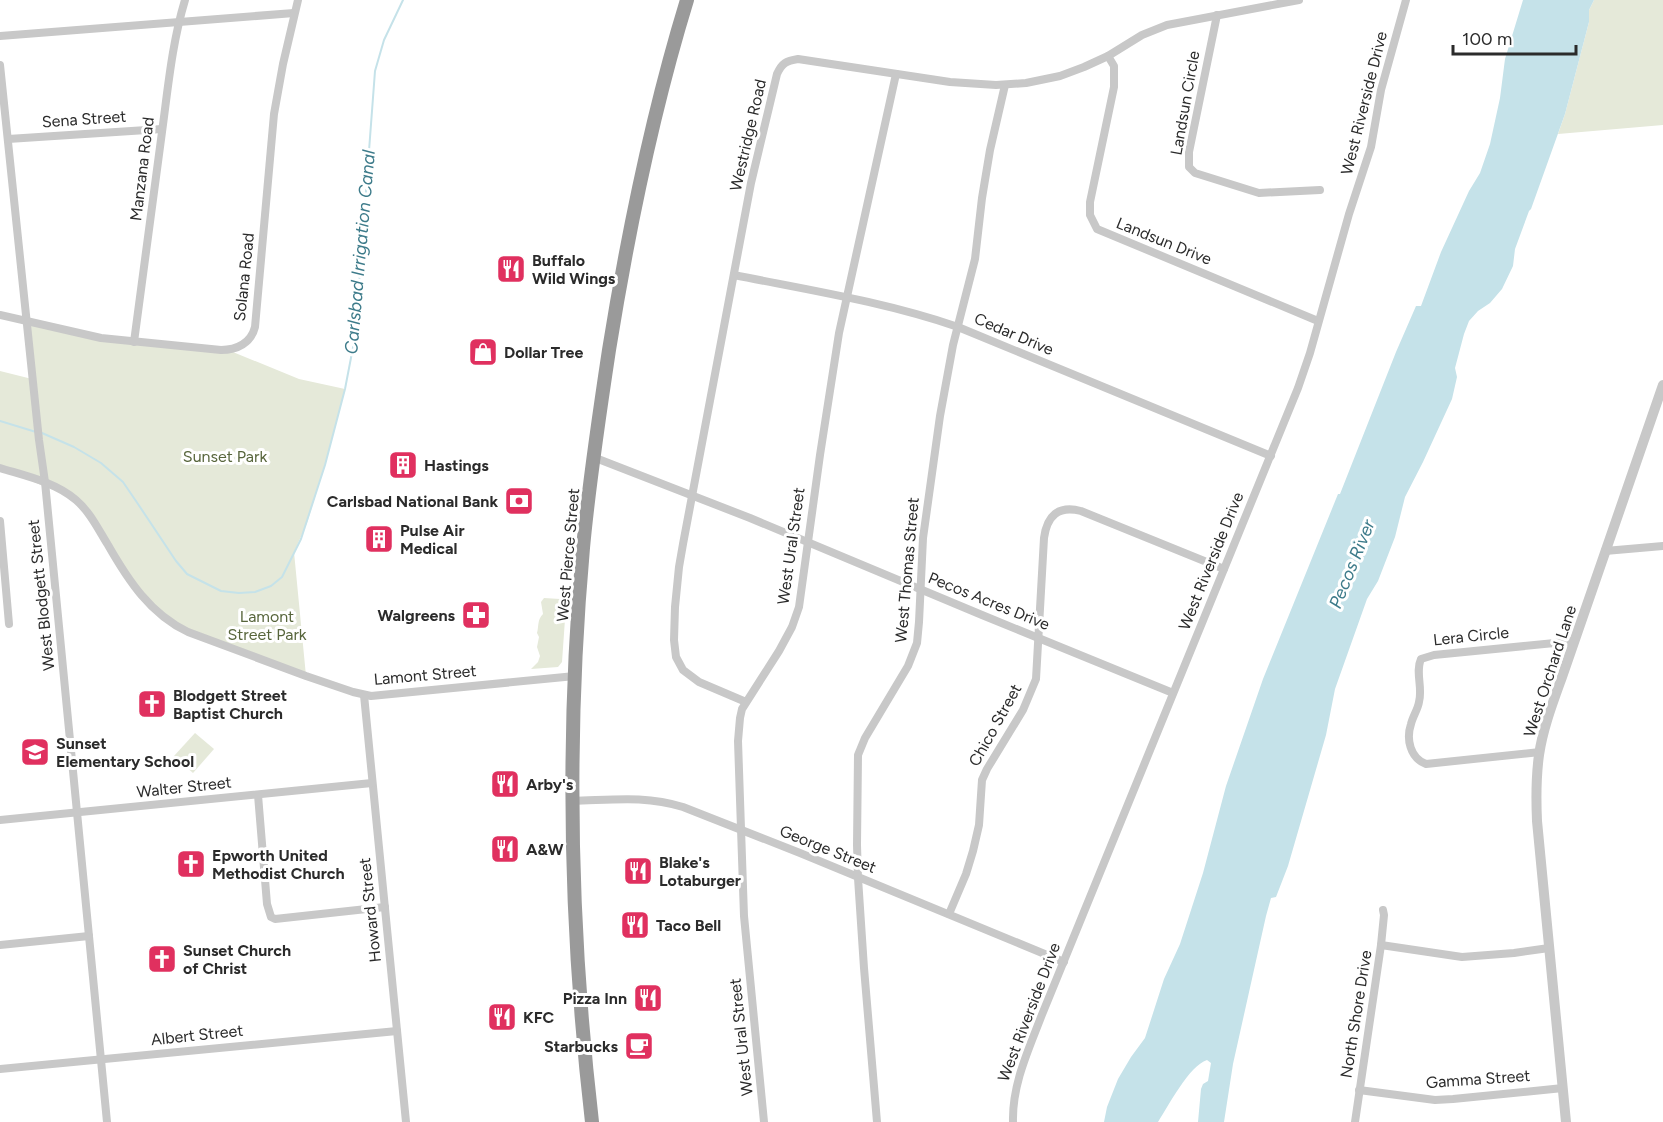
<svg xmlns="http://www.w3.org/2000/svg" width="1663" height="1122" viewBox="0 0 1663 1122" font-family="Figtree,sans-serif">
  <style>
    .green { fill: #e5e9d9 }
    .water { fill: #c5e2e9 }
    .lines { fill: none; stroke-linecap: round; stroke-linejoin: round }
    .stream { stroke: #c5e2e9; stroke-width: 2 }
    .minor { stroke: #c8c8c8; stroke-width: 8 }
    .tertiary { stroke: #c8c8c8; stroke-width: 10 }
    .trunk { stroke: #9a9a9a; stroke-width: 14 }
    .labels { text-anchor: middle; dominant-baseline: central; stroke-width: 6; stroke-linejoin: round; paint-order: stroke }
    .street-label { font-size: 16px; fill: #2b2b2b; stroke: #fff }
    .poi-label { font-size: 16px; font-weight: bold; fill: #2b2b2b; stroke: #fff; text-anchor: start }
    .park-label { font-size: 16px; fill: #57653b; stroke: #fff }
    .water-label { font-size: 18px; font-style: italic; fill: #3d7b8a; stroke: #fff }
  </style>
  <rect width="100%" height="100%" fill="#fff"/>
  <!-- green -->
  <g class="green">
    <path d="M 1594,0 L 1663,0 L 1663,125 L 1558,134 L 1565,114 L 1589,22 L 1589,10 Z"/>
    <path d="M 27,320 L 88,336 L 228,350 L 299,379 L 345,389 L 325,465 L 307,523 L 294,552 L 306,676 L 188,632 L 153,608 L 75,499 L 0,468 L 0,371 L 32,379 Z"/>
    <path d="M 544,598 L 560,599 L 566,605 L 562,662 L 558,667 L 531,669 L 538,662 L 540,656 L 537,647 L 539,637 L 537,633 C 539,626 537,620 543,614 L 541,602 Z"/>
    <path d="M 195,733 L 214,749 L 193,773 L 174,756 Z"/>
  </g>
  <!-- water -->
  <path class="water" d="M 1523,0 L 1594,0 L 1589,10 L 1589,22 L 1565,114 L 1531,209 L 1529,211 L 1515,249 L 1513,266 L 1502,289 L 1490,303 L 1478,311 L 1469,321 L 1464,334 L 1455,368 L 1457,377 L 1452,399 L 1423,462 L 1405,497 L 1395,537 L 1378,581 L 1367,599 L 1335,689 L 1326,735 L 1288,866 L 1276,897 L 1271,898 L 1266,916 L 1233,1064 L 1224,1122 L 1198,1122 L 1201,1089 L 1203,1084 L 1208,1081 L 1211,1063 L 1207,1060 C 1189,1066 1169,1105 1158,1122 L 1104,1122 L 1107,1107 L 1118,1079 L 1131,1057 L 1145,1038 L 1164,979 L 1180,944 L 1203,873 L 1226,786 L 1263,679 L 1338,494 L 1340,494 L 1396,352 L 1416,306 L 1421,306 L 1441,252 L 1469,191 L 1480,173 L 1490,144 L 1500,98 L 1505,59 Z"/>
  <g class="lines">
    <!-- stream -->
    <g class="stream">
      <path d="M 0,421 L 36,432"/>
      <path d="M 42,433 L 74,447 L 101,463 L 123,482 L 138,504 L 176,561 L 187,574 L 221,591 L 239,593 L 255,592 L 271,586 L 282,577 L 301,539 L 325,465 L 345,389 L 355,337 L 375,71 L 384,40 L 403,0"/>
    </g>
    <!-- minor -->
    <g class="minor">
      <path d="M 1217,15 L 1189,152 L 1189,167 L 1195,173 L 1259,193 L 1320,190"/>
      <path d="M 0,36 L 294,13"/>
      <path d="M 1108,56 L 1114,66 L 1114,87 L 1090,202 L 1090,215 L 1097,229 L 1318,321"/>
      <path d="M 0,65 L 39,440 L 45,482 L 107,1122"/>
      <path d="M 8,139 L 162,129"/>
      <path d="M 734,275 C 809,290 885,302 958,327 L 1271,456"/>
      <path d="M 0,315 L 101,338 L 221,350 C 237,350 251,343 255,327 L 274,114 L 283,64 L 298,0"/>
      <path d="M 134,342 C 144,272 152,202 162,132 C 168,88 172,43 185,0"/>
      <path d="M 593,457 L 750,518 L 982,615 L 1173,693"/>
      <path d="M 0,468 C 26,476 55,482 76,500 C 90,512 98,529 108,545 C 128,580 150,614 188,632 L 306,676 L 353,692 L 371,696 L 575,676"/>
      <path d="M 0,521 L 9,624"/>
      <path d="M 1605,551 L 1663,546"/>
      <path d="M 364,695 L 406,1122"/>
      <path d="M 746,702 L 699,682 L 683,670 L 676,657 L 674,640 L 675,607 L 679,567 L 683,544 L 751,183 L 777,74 C 782,63 786,61 798,59 L 950,82 L 996,85 L 1026,83 L 1060,76 L 1084,67 L 1108,56 L 1142,35 L 1167,25 L 1299,0"/>
      <path d="M 1540,752 L 1426,764 C 1410,758 1406,739 1411,724 C 1413,716 1418,709 1419,702 C 1423,688 1415,672 1421,659 L 1434,655 L 1575,641"/>
      <path d="M 258,795 L 267,904 L 271,917 L 275,919 L 385,907"/>
      <path d="M 573,801 C 612,800 645,795 683,807 L 800,853 L 1064,962"/>
      <path d="M 0,820 L 372,783"/>
      <path d="M 949,914 L 966,874 L 973,851 L 979,825 L 982,780 L 987,769 L 1023,710 L 1036,679 L 1044,538 C 1047,516 1058,505 1081,511 L 1224,569"/>
      <path d="M 0,945 L 89,936"/>
      <path d="M 1381,945 L 1462,957 L 1514,953 L 1549,948"/>
      <path d="M 0,1069 L 397,1031"/>
      <path d="M 1359,1090 L 1435,1100 L 1453,1099 L 1563,1088"/>
      <path d="M 764,1122 L 744,916 L 738,741 L 740,718 L 742,709 L 779,651 L 792,627 L 799,607 L 820,455 L 839,333 L 896,74"/>
      <path d="M 877,1122 L 864,968 L 858,878 L 857,845 L 858,755 L 865,738 L 908,666 L 917,643 L 919,622 L 923,538 L 940,416 L 953,345 L 975,259 L 982,198 L 990,150 L 1005,85"/>
      <path d="M 1013,1122 C 1012,1085 1028,1051 1041,1017 L 1298,388 L 1310,353 L 1349,214 L 1371,147 L 1381,90 L 1406,0"/>
      <path d="M 1355,1122 L 1381,945 L 1384,915 L 1383,910"/>
    </g>
    <!-- tertiary -->
    <path class="tertiary" d="M 1566,1122 L 1537,821 C 1536,799 1536,777 1539,755 C 1543,728 1553,702 1562,677 L 1663,385"/>
    <!-- trunk -->
    <path class="trunk" d="M 592,1122 C 570,932 566,738 583,548 C 589,482 599,416 609,350 C 628,232 652,114 687,0"/>
  </g>
  <!-- icons -->
  <defs>
    <g id="restaurant-square" transform="scale(1.5)"><rect x="-9" y="-9" width="18" height="18" rx="4" fill="#e0305f" stroke="#fff"/><path d="M-5-6h1v4h1v-4h1v4h1v-4h1v5L-1.5 .5V6h-2V.5L-5-1ZM5-6V6H3V1.5H1.5Q1.5-4 5-6Z" fill="#fff"/></g>
    <g id="shop-square" transform="scale(1.5)"><rect x="-9" y="-9" width="18" height="18" rx="4" fill="#e0305f" stroke="#fff"/><path d="M-5-2.5h2.3a2.7 3.5 0 0 1 5.4 0H5L5.5 6h-11ZM-1.5-2.5h3a1.5 2.3 0 0 0-3 0Z" fill="#fff"/></g>
    <g id="building-square" transform="scale(1.5)"><rect x="-9" y="-9" width="18" height="18" rx="4" fill="#e0305f" stroke="#fff"/><path d="M-4-6H4V6H1V3H-1V6H-4ZM-2.5-4.3h1.7v1.8h-1.7ZM.8-4.3h1.7v1.8H.8ZM-2.5-1h1.7V.8h-1.7ZM.8-1h1.7V.8H.8Z" fill="#fff"/></g>
    <g id="bank-square" transform="scale(1.5)"><rect x="-9" y="-9" width="18" height="18" rx="4" fill="#e0305f" stroke="#fff"/><path d="M-6-4H6V4H-6ZM0-2.3a2.3 2.3 0 1 0 0 4.6a2.3 2.3 0 1 0 0-4.6Z" fill="#fff"/></g>
    <g id="pharmacy-square" transform="scale(1.5)"><rect x="-9" y="-9" width="18" height="18" rx="4" fill="#e0305f" stroke="#fff"/><path d="M-2-6h4v4h4v4h-4v4h-4v-4h-4v-4h4Z" fill="#fff"/></g>
    <g id="church-square" transform="scale(1.5)"><rect x="-9" y="-9" width="18" height="18" rx="4" fill="#e0305f" stroke="#fff"/><path d="M-1.2-6h2.4v3.5h3.3v2.4h-3.3V6h-2.4V-.1h-3.3v-2.4h3.3Z" fill="#fff"/></g>
    <g id="school-square" transform="scale(1.5)"><rect x="-9" y="-9" width="18" height="18" rx="4" fill="#e0305f" stroke="#fff"/><path d="M0-5L7-2L0 1L-7-2ZM-4 1L0 2.5L4 1V4Q0 6-4 4Z" fill="#fff"/></g>
    <g id="cafe-square" transform="scale(1.5)"><rect x="-9" y="-9" width="18" height="18" rx="4" fill="#e0305f" stroke="#fff"/><path d="M-5.5-4.5H6V0H3Q3 3.5 0 3.5H-2.5Q-5.5 3.5-5.5 0ZM3-3.2v2h1.7v-2ZM-6 4.5H4V6H-6Z" fill="#fff"/></g>
  </defs>
  <g fill-rule="evenodd">
    <use href="#restaurant-square" x="511" y="269"/>
    <use href="#shop-square" x="483" y="352"/>
    <use href="#building-square" x="403" y="465"/>
    <use href="#bank-square" x="519" y="501"/>
    <use href="#building-square" x="379" y="539"/>
    <use href="#pharmacy-square" x="476" y="615"/>
    <use href="#church-square" x="152" y="704"/>
    <use href="#school-square" x="35" y="752"/>
    <use href="#restaurant-square" x="505" y="784"/>
    <use href="#restaurant-square" x="505" y="849"/>
    <use href="#church-square" x="191" y="864"/>
    <use href="#restaurant-square" x="638" y="871"/>
    <use href="#restaurant-square" x="635" y="925"/>
    <use href="#church-square" x="162" y="959"/>
    <use href="#restaurant-square" x="648" y="998"/>
    <use href="#restaurant-square" x="502" y="1017"/>
    <use href="#cafe-square" x="639" y="1046"/>
  </g>
  <g class="labels">
    <!-- street labels -->
    <g class="street-label">
      <text transform="translate(1185 103) rotate(-80)">Landsun Circle</text>
      <text transform="translate(1364 103) rotate(-76)">West Riverside Drive</text>
      <text transform="translate(84 119) rotate(-4)">Sena Street</text>
      <text transform="translate(748 135) rotate(-77)">Westridge Road</text>
      <text transform="translate(142 169) rotate(-83)">Manzana Road</text>
      <text transform="translate(1164 241) rotate(22)">Landsun Drive</text>
      <text transform="translate(244 277) rotate(-84)">Solana Road</text>
      <text transform="translate(1014 334) rotate(23)">Cedar Drive</text>
      <text transform="translate(791 546) rotate(-82)">West Ural Street</text>
      <text transform="translate(568 555) rotate(-85)">West Pierce Street</text>
      <text transform="translate(1211 561) rotate(-68)">West Riverside Drive</text>
      <text transform="translate(907 570) rotate(-85)">West Thomas Street</text>
      <text transform="translate(41 595) rotate(-96)">West Blodgett Street</text>
      <text transform="translate(989 601) rotate(22)">Pecos Acres Drive</text>
      <text transform="translate(1471 636) rotate(-6)">Lera Circle</text>
      <text transform="translate(1550 671) rotate(-72)">West Orchard Lane</text>
      <text transform="translate(425 675) rotate(-5)">Lamont Street</text>
      <text transform="translate(995 725) rotate(-61)">Chico Street</text>
      <text transform="translate(184 787) rotate(-6)">Walter Street</text>
      <text transform="translate(828 849) rotate(22)">George Street</text>
      <text transform="translate(370 910) rotate(-96)">Howard Street</text>
      <text transform="translate(1029 1012) rotate(-69)">West Riverside Drive</text>
      <text transform="translate(1356 1014) rotate(-81)">North Shore Drive</text>
      <text transform="translate(197 1035) rotate(-6)">Albert Street</text>
      <text transform="translate(741 1037) rotate(-96)">West Ural Street</text>
      <text transform="translate(1478 1079) rotate(-4)">Gamma Street</text>
    </g>
    <!-- poi labels -->
    <g class="poi-label">
      <text x="532" y="260">Buffalo<tspan x="532" dy="18">Wild Wings</tspan></text>
      <text x="504" y="352">Dollar Tree</text>
      <text x="424" y="465">Hastings</text>
      <text x="498" y="501" text-anchor="end">Carlsbad National Bank</text>
      <text x="400" y="530">Pulse Air<tspan x="400" dy="18">Medical</tspan></text>
      <text x="455" y="615" text-anchor="end">Walgreens</text>
      <text x="173" y="695">Blodgett Street<tspan x="173" dy="18">Baptist Church</tspan></text>
      <text x="56" y="743">Sunset<tspan x="56" dy="18">Elementary School</tspan></text>
      <text x="526" y="784">Arby's</text>
      <text x="526" y="849">A&amp;W</text>
      <text x="212" y="855">Epworth United<tspan x="212" dy="18">Methodist Church</tspan></text>
      <text x="659" y="862">Blake's<tspan x="659" dy="18">Lotaburger</tspan></text>
      <text x="656" y="925">Taco Bell</text>
      <text x="183" y="950">Sunset Church<tspan x="183" dy="18">of Christ</tspan></text>
      <text x="627" y="998" text-anchor="end">Pizza Inn</text>
      <text x="523" y="1017">KFC</text>
      <text x="618" y="1046" text-anchor="end">Starbucks</text>
    </g>
    <!-- park labels -->
    <g class="park-label">
      <text x="225" y="456">Sunset Park</text>
      <text x="267" y="616">Lamont<tspan x="267" dy="18">Street Park</tspan></text>
    </g>
    <!-- water labels -->
    <g class="water-label">
      <text transform="translate(360 252) rotate(-85)">Carlsbad Irrigation Canal</text>
      <text transform="translate(1352 564) rotate(-68)">Pecos River</text>
    </g>
  </g>
  <!-- scale -->
  <path d="M1453 45v9h123v-9" fill="none" stroke="#2b2b2b" stroke-width="3"/>
  <text x="1462" y="45" font-size="18" fill="#2b2b2b" stroke="#ffffff" stroke-width="4.5" paint-order="stroke">100 m</text>
</svg>
